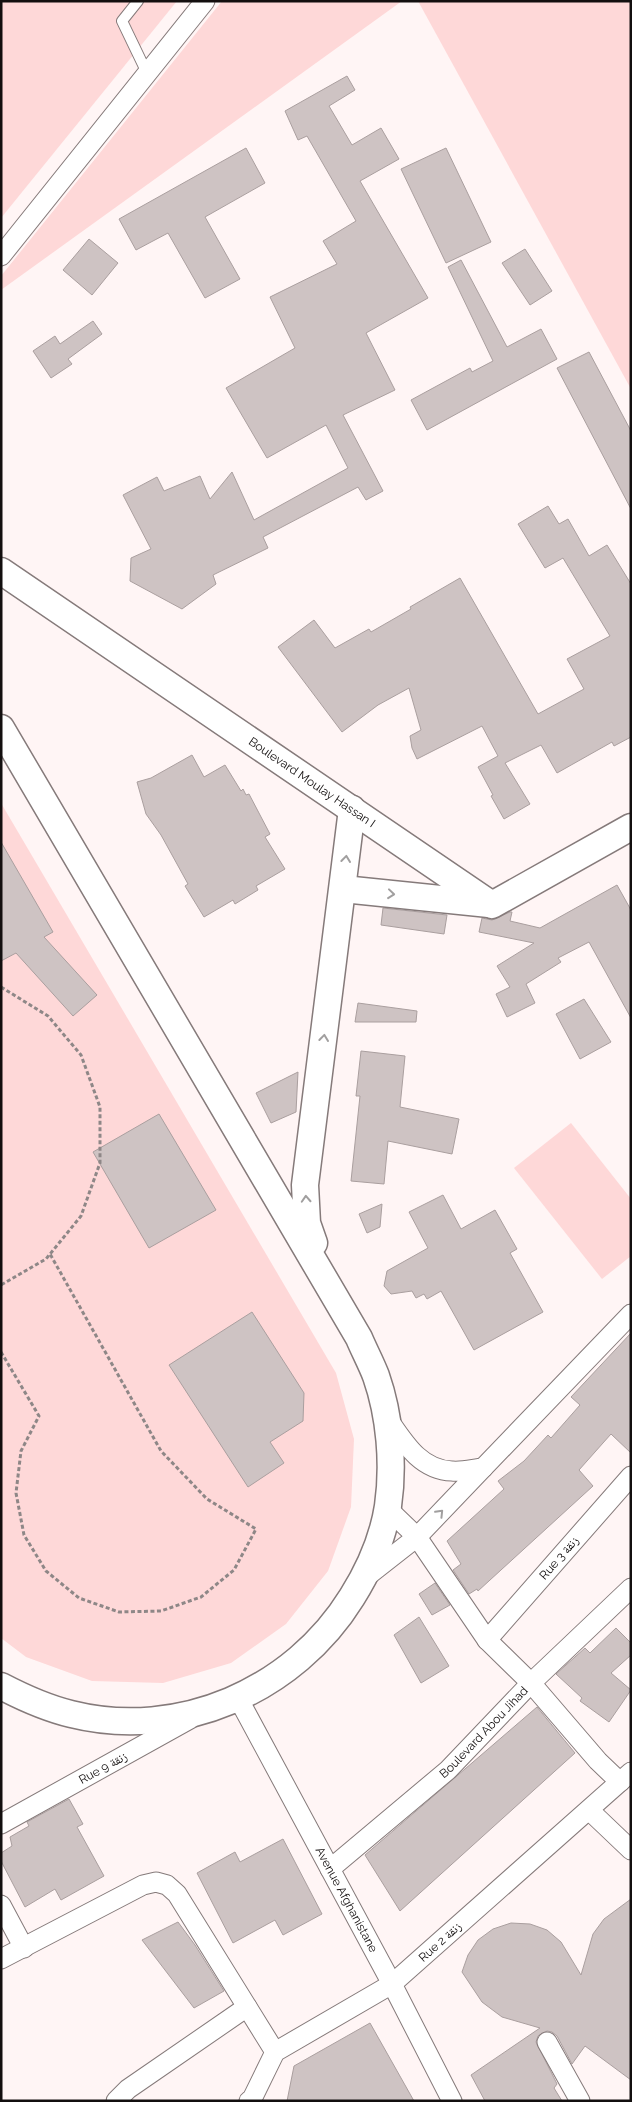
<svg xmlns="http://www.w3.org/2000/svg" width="632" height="2102" viewBox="0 0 632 2102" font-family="Raleway,'Noto Naskh Arabic',sans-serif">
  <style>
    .green { fill: #fed8d8 }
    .building { fill: #cec3c3; stroke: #aa9f9f }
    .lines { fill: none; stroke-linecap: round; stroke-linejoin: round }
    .lane-casing { stroke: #857a7a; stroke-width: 12 }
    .street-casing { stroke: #857a7a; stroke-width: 21 }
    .secondary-casing { stroke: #857a7a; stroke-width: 29 }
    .path { stroke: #8e8787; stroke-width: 3; stroke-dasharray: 4 2.5; stroke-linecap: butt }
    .lane { stroke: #fff; stroke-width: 10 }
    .street { stroke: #fff; stroke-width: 19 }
    .secondary { stroke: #fff; stroke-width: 26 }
    .oneway { stroke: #a19f9f }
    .labels { text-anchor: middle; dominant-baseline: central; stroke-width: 4; stroke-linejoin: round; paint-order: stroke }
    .street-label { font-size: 12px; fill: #130f0f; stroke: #fff }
  </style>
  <rect width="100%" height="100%" fill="#fff5f5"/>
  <!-- green -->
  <g class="green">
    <path d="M 1,1 L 177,1 L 1,218 Z"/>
    <path d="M 222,1 L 402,1 L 1,290 L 1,276 Z"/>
    <path d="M 418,1 L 631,1 L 631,389 Z"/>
    <path d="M 1,803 L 336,1373 L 354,1439 L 351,1507 L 328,1571 L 286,1624 L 231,1663 L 163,1683 L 92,1681 L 26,1657 L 1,1638 Z"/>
    <path d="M 571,1123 L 631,1199 L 631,1256 L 602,1279 L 514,1168 Z"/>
  </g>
  <!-- building -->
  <g class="building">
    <path d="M 347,76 L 355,90 L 329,106 L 352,145 L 381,128 L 399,159 L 360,181 L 428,298 L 366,333 L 395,390 L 343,415 L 383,491 L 366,500 L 358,487 L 263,537 L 268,548 L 213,575 L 216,584 L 182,609 L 130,581 L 131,558 L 151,549 L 123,495 L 157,477 L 164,491 L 200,476 L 210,499 L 232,472 L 254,520 L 348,468 L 326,425 L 267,458 L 226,388 L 295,348 L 270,297 L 337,264 L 323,241 L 356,221 L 307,136 L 298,140 L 285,111 Z"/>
    <path d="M 246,148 L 265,183 L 205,217 L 240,279 L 205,298 L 168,233 L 136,250 L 119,219 Z"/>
    <path d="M 446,148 L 491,242 L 446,263 L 401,169 Z"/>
    <path d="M 89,239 L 118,263 L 92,295 L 63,270 Z"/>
    <path d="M 525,249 L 552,291 L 530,305 L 502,263 Z"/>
    <path d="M 461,260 L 507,347 L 541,329 L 557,359 L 427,430 L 411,400 L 470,368 L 472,372 L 493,361 L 448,267 Z"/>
    <path d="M 93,321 L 102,334 L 68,359 L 72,364 L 51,378 L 33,351 L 55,336 L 60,344 Z"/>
    <path d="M 589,352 L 631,431 L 631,509 L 557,368 Z"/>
    <path d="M 548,506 L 559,524 L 568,519 L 589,556 L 607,545 L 631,584 L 631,737 L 614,746 L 612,742 L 557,773 L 541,745 L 505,763 L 530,804 L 504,819 L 491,796 L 493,795 L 478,767 L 498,756 L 482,726 L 417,759 L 412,748 L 410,736 L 421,730 L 409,688 L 378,705 L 342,732 L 278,647 L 314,620 L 335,648 L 369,629 L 371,632 L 411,609 L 410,607 L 460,578 L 538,714 L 584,689 L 567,659 L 610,636 L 563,558 L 545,568 L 518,524 Z"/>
    <path d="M 192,755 L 204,777 L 225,765 L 241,791 L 243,789 L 246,795 L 249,794 L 270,834 L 265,837 L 285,869 L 256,886 L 258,890 L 235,904 L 233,900 L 204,917 L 185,886 L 188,884 L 161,835 L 146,814 L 137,782 L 151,778 Z"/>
    <path d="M 1,842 L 53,932 L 44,937 L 97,995 L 73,1016 L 16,953 L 1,961 Z"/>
    <path d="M 617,885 L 631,910 L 631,1018 L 589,942 L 558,958 L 561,962 L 526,984 L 535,1003 L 507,1017 L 496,994 L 510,987 L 497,966 L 534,943 L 479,932 L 482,918 L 492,920 L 510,912 L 512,912 L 510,921 L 540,928 Z"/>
    <path d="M 383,908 L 447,915 L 444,934 L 381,925 Z"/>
    <path d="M 584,999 L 611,1042 L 580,1059 L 556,1014 Z"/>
    <path d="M 358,1003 L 417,1011 L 416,1022 L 355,1022 Z"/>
    <path d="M 361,1051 L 405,1056 L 400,1107 L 459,1119 L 452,1154 L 388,1141 L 384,1184 L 351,1181 L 360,1096 L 356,1096 Z"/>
    <path d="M 298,1072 L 296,1112 L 271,1123 L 256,1093 Z"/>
    <path d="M 159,1114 L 216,1210 L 149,1248 L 93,1152 Z"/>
    <path d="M 443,1195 L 461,1229 L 495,1210 L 517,1249 L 510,1253 L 543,1312 L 474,1350 L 441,1291 L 427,1299 L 424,1294 L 416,1298 L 412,1291 L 391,1294 L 384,1286 L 387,1271 L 428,1248 L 409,1212 Z"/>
    <path d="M 382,1204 L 380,1227 L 367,1233 L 359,1214 Z"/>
    <path d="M 252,1312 L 304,1393 L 303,1421 L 270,1442 L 284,1463 L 248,1487 L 169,1365 Z"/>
    <path d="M 631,1333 L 631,1453 L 611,1434 L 579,1470 L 593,1486 L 478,1591 L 477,1589 L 469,1594 L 453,1570 L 461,1564 L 447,1541 L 504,1489 L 498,1481 L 524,1461 L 548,1435 L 551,1438 L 580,1405 L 571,1397 Z"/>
    <path d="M 435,1583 L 450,1605 L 432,1615 L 419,1594 Z"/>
    <path d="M 419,1617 L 449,1666 L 421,1683 L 394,1635 Z"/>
    <path d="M 616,1628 L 631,1643 L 631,1655 L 611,1673 L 631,1690 L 609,1722 L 580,1701 L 582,1698 L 556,1674 L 585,1648 L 590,1653 Z"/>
    <path d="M 537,1707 L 575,1753 L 400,1911 L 365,1855 Z"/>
    <path d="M 69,1799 L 83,1824 L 77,1827 L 104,1876 L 61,1900 L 55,1889 L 25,1907 L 1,1861 L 1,1853 L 12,1846 L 10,1837 L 29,1826 L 27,1822 Z"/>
    <path d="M 283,1839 L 322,1914 L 283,1935 L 275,1920 L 233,1943 L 197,1873 L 235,1852 L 240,1862 Z"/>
    <path d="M 631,1899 L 631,2080 L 585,2046 L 572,2064 L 557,2036 L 552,2032 L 547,2031 L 538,2036 L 536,2042 L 557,2084 L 554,2088 L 562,2101 L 485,2101 L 471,2075 L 540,2028 L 502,2017 L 482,2002 L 462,1972 L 468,1955 L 478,1940 L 493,1929 L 511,1923 L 530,1924 L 547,1930 L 561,1942 L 581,1975 L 593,1934 L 604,1919 Z"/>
    <path d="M 178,1922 L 195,1945 L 224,1991 L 194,2008 L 142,1940 Z"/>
    <path d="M 370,2023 L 414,2101 L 287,2101 L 294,2066 Z"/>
  </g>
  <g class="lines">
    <!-- lane casing -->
    <g class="lane-casing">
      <path id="lane" d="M 138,1 L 122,21 L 147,73"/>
    </g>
    <!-- street casing -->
    <g class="street-casing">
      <g id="street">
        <path d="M 1,256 L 205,1"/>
        <path d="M 483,1468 L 631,1314"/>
        <path d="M 388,1509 L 417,1537 L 487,1640 L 531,1683 L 598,1761 L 620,1782"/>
        <path d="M 366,1577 L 417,1537 L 483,1468 C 473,1469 462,1472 452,1471 C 420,1470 404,1442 388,1419"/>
        <path d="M 487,1640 L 631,1476"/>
        <path id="s1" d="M 238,1698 L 392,1984 L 452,2101"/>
        <path d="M 589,1810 L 631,1850"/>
        <path d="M 1,1824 L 190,1719"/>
        <path id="s2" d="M 330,1869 L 448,1770 L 531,1683 L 631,1588"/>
        <path d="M 1,1905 L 24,1948"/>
        <path d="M 1,1959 L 143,1885 L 156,1882 L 167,1885 L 177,1894 L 275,2052"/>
        <path d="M 547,2042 L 580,2101"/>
        <path d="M 116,2101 L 128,2089 L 247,2007"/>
        <path d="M 249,2101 L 252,2099 L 275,2052 L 392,1984 L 631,1772"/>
      </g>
    </g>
    <!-- secondary casing -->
    <g class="secondary-casing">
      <g id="secondary">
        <path id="s3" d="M 1,571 L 492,905 L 631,827"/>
        <path d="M 1,728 L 359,1338 C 364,1350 371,1363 376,1376 C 390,1416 394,1464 388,1506 C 383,1538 369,1570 352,1597 C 294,1691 179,1741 71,1714 C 46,1708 24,1698 1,1686"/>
        <path d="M 343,889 L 489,904"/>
        <path d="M 314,1243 L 307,1223 L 305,1185 L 352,809"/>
      </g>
    </g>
    <!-- path -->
    <g class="path">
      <path d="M 1,987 L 48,1016 L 81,1055 L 100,1107 L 100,1163 L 81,1216 L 46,1259 L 1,1285"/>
      <path d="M 1,1352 L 39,1416 L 21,1451 L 16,1493 L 24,1535 L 46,1571 L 79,1598 L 119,1612 L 161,1611 L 201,1597 L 234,1570 L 256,1529 L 207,1499 L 161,1451 L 50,1254"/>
    </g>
    <!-- lane -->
    <use href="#lane" class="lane"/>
    <!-- street -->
    <use href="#street" class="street"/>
    <!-- secondary -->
    <use href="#secondary" class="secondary"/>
  </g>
  <!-- one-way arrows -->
  <defs><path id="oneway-chevron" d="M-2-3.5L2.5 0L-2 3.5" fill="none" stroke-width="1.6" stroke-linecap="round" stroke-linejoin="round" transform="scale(1.25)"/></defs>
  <g class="oneway">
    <use href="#oneway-chevron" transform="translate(346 859) rotate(-83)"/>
    <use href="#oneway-chevron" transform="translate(391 894) rotate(6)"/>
    <use href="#oneway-chevron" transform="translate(324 1038) rotate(-83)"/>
    <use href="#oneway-chevron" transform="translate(306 1199) rotate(-93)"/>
    <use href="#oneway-chevron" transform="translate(440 1513) rotate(-46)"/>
  </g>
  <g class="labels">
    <!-- street labels -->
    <g class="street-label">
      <text stroke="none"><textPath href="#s3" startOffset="376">Boulevard Moulay Hassan I</textPath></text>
      <text transform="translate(559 1558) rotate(-49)">Rue 3 زنقة</text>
      <text stroke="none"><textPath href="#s2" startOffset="206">Boulevard Abou Jihad</textPath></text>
      <text transform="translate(103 1768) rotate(-29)">Rue 9 زنقة</text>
      <text stroke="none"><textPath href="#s1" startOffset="229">Avenue Afghanistane</textPath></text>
      <text transform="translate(440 1942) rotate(-42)">Rue 2 زنقة</text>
    </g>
  </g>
  <!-- border -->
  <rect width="632" height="2102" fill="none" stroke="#130f0f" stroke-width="5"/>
</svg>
